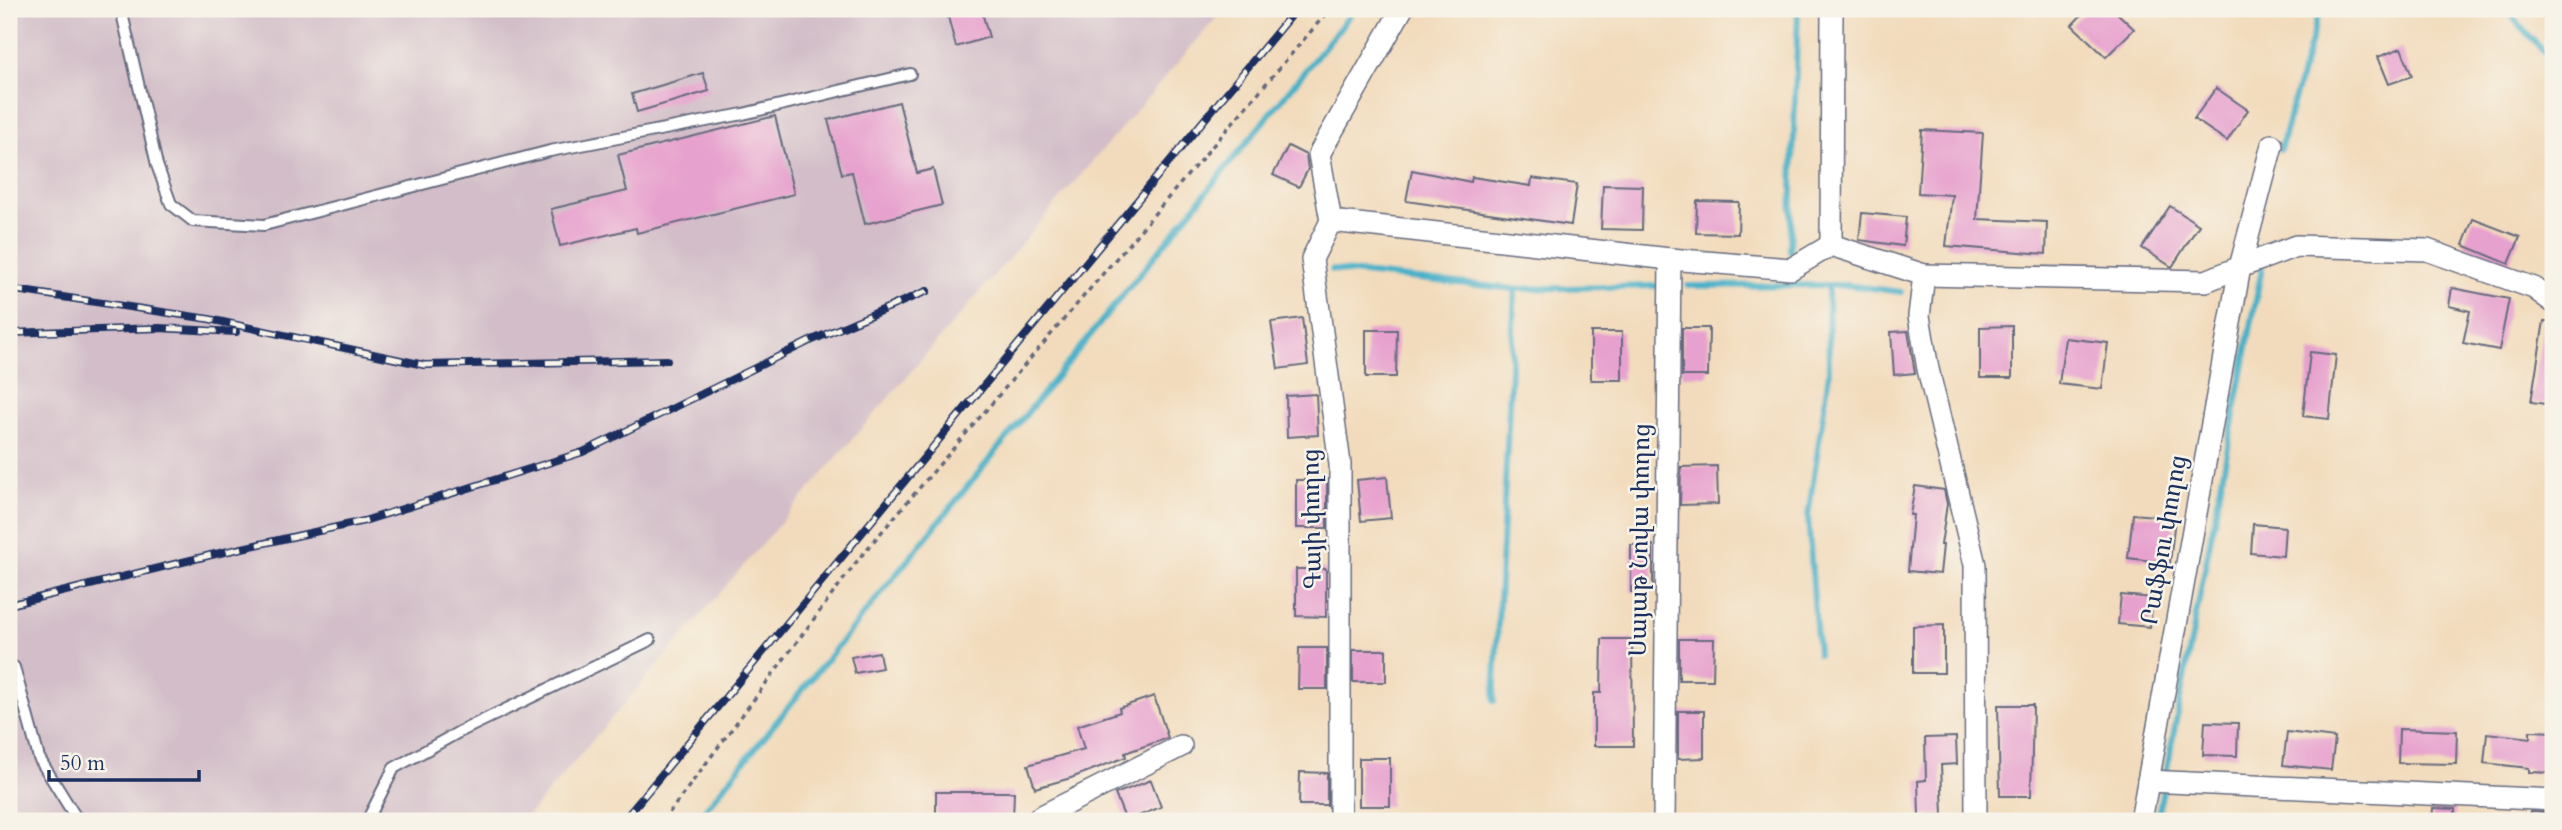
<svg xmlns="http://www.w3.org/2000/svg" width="2562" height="830" viewBox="0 0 2562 830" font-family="Cardo,'Noto Serif Armenian',serif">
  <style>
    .industrial { fill: #d2bdc8 }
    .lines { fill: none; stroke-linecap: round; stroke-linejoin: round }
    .stream { stroke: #49b1c8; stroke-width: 6 }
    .building { fill: #e7a1ce }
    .service-casing { stroke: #666b7f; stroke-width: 14 }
    .minor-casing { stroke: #666b7f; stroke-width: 24 }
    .path { stroke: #666b7f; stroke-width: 3.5; stroke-dasharray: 5 5; stroke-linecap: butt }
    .service { stroke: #fff; stroke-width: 10 }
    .minor { stroke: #fff; stroke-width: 21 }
    .rail-casing { stroke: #1b2f5e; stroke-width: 8 }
    .rail { stroke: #f7f3e8; stroke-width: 5; stroke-dasharray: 16; stroke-linecap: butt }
    .labels { text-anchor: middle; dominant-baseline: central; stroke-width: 5; stroke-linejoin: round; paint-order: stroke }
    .street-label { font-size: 24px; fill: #1b2f5e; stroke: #f7f3e8 }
  </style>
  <rect width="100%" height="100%" fill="#f7f3e8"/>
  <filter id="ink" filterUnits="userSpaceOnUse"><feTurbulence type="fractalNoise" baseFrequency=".0143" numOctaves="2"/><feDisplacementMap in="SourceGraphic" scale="14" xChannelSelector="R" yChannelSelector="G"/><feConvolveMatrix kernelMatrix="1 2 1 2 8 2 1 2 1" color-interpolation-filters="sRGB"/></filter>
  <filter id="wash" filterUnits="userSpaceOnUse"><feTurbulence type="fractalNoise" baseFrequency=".00686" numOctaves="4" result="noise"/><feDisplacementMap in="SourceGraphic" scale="28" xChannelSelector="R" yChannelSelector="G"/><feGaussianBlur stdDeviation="1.57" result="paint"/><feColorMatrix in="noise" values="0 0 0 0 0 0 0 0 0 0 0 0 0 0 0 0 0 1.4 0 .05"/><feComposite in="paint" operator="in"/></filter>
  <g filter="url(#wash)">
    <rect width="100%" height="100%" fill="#f2dbbc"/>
    <!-- industrial -->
    <path class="industrial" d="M 9,9 L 1224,9 L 523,821 L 9,821 Z"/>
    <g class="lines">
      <!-- stream -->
      <g class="stream">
        <path d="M 2505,9 L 2553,62"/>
        <path d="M 2280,150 L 2320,9"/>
        <path d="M 1790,251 L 1798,9"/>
        <path d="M 1332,270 L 1515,289 L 1657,286"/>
        <path d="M 1688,286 L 1846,285 L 1901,292"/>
        <path d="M 1818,654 L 1808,517 L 1829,373 L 1828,285"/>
        <path d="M 1494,701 L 1515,289"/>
        <path d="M 696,821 L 1355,9"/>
        <path d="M 2157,821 L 2262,268"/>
      </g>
    </g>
    <g id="blocks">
      <!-- building -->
      <g class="building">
        <path d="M 964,9 L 981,9 L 989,37 L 956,47 L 947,13 Z"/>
        <path d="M 2087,9 L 2113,9 L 2134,29 L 2106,57 L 2072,25 Z"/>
        <path d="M 2401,48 L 2412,76 L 2389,84 L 2378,57 Z"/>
        <path d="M 703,73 L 709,91 L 637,112 L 632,94 Z"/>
        <path d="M 2216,88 L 2248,110 L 2227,141 L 2194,119 Z"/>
        <path d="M 899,102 L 917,173 L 933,169 L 942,205 L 865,224 L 852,172 L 842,174 L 828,120 Z"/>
        <path d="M 775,116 L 794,194 L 637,233 L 636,228 L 560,246 L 551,209 L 627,191 L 618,155 Z"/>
        <path d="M 1922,130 L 1983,133 L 1977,219 L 2047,222 L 2046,254 L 1946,246 L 1952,195 L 1918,193 Z"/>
        <path d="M 1288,146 L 1306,155 L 1308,169 L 1299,187 L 1273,175 Z"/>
        <path d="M 1412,170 L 1471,182 L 1472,177 L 1531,186 L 1532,178 L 1577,184 L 1571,225 L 1406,201 Z"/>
        <path d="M 1603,185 L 1643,186 L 1642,230 L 1601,229 Z"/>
        <path d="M 1697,201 L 1739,202 L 1738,234 L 1696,233 Z"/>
        <path d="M 2170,206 L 2199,225 L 2172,267 L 2142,248 Z"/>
        <path d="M 1862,213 L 1906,217 L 1903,246 L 1859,240 Z"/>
        <path d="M 2473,219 L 2520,237 L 2509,264 L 2463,245 Z"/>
        <path d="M 2452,288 L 2509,299 L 2499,350 L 2463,343 L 2470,311 L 2449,306 Z"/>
        <path d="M 1302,318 L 1308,365 L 1278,369 L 1271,322 Z"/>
        <path d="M 2544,321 L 2553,321 L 2553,405 L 2531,402 Z"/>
        <path d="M 2012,326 L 2012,378 L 1980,378 L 1980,327 Z"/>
        <path d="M 1682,328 L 1709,328 L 1708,376 L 1682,376 Z"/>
        <path d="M 1366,330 L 1397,330 L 1396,377 L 1366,377 Z"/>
        <path d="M 1908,331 L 1915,373 L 1894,375 L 1891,332 Z"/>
        <rect x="1591" y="332" width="31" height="48"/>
        <path d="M 2065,338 L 2108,343 L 2102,389 L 2059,384 Z"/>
        <path d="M 2310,352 L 2336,355 L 2329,419 L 2303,416 Z"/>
        <path d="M 1316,394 L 1318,435 L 1287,437 L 1286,396 Z"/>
        <path d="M 1717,466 L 1718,504 L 1680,505 L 1681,467 Z"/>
        <path d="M 1387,477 L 1391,518 L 1361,521 L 1357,480 Z"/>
        <rect x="1296" y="480" width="31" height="48"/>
        <path d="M 1915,486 L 1944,490 L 1947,504 L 1941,545 L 1943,545 L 1940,574 L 1908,571 L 1913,515 L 1910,515 Z"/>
        <path d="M 2133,514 L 2175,518 L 2170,563 L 2128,558 Z"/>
        <path d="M 2253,524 L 2285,527 L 2283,556 L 2251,553 Z"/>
        <rect x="1631" y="545" width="22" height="47"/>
        <path d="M 1296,569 L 1326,569 L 1326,617 L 1296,616 Z"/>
        <path d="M 2121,595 L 2153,598 L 2150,627 L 2118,624 Z"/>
        <path d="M 1944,625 L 1944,673 L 1913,673 L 1913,626 Z"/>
        <path d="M 1602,639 L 1632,639 L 1633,746 L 1594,746 L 1594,693 L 1601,693 Z"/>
        <path d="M 1679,639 L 1714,639 L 1713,680 L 1679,680 Z"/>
        <path d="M 1299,648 L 1327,648 L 1327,689 L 1298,689 Z"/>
        <rect x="1353" y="650" width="33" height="32"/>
        <path d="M 879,652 L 882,668 L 855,673 L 851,657 Z"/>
        <path d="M 1154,696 L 1168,738 L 1125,753 L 1126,757 L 1071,778 L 1035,788 L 1028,765 L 1084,749 L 1077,726 L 1120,712 L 1119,708 Z"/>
        <path d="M 1998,705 L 2033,705 L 2031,796 L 2000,796 Z"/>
        <path d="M 1678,711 L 1704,711 L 1704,758 L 1678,759 Z"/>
        <path d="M 2205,722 L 2238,723 L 2237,756 L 2203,755 Z"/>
        <path d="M 2399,729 L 2457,731 L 2456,764 L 2398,763 Z"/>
        <path d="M 2530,731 L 2553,732 L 2553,773 L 2529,772 L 2529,768 L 2484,763 L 2487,733 L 2530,738 Z"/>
        <path d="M 2287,732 L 2335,738 L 2331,770 L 2283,765 Z"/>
        <path d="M 1956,737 L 1957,764 L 1941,765 L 1943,815 L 1919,816 L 1918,781 L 1926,780 L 1925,738 Z"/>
        <rect x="1359" y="758" width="31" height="48"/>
        <path d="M 1300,772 L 1327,773 L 1327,805 L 1299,805 Z"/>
        <path d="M 1151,780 L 1161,807 L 1126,821 L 1115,794 Z"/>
        <path d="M 936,792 L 1014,792 L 1013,821 L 936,821 Z"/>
        <path d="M 2433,808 L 2455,809 L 2455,821 L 2432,821 Z"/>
        <path d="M 2530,812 L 2553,813 L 2553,821 L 2529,821 Z"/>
      </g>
    </g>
  </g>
  <g filter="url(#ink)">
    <use href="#blocks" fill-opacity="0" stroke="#666b7f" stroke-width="2"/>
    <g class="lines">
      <!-- service casing -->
      <g class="service-casing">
        <g id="service">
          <path d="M 121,9 L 157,165 L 171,204 L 193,221 L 264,225 L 550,151 L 743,114 L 910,74"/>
          <path d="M 14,667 L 39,758 L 78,821"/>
          <path d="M 367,821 L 394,768 L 459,732 L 650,640"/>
        </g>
      </g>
      <!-- minor casing -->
      <g class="minor-casing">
        <g id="minor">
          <path d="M 1331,221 L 1312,259 L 1340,464 L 1340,821"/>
          <path d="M 1331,221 L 1670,259 L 1791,269 L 1831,245"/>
          <path d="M 1331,221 L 1319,154 L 1402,9"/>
          <path d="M 1831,245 L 1924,275 L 1919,316 L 1928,369 L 1975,565 L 1976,821"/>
          <path d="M 1831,245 L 1832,9"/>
          <path d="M 1924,275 L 2206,281 L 2240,267 L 2272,145"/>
          <path d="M 2148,781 L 2553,800"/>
          <path d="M 1039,821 L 1040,817 L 1181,746"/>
          <path d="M 1664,821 L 1670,259"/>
          <path d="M 2141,821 L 2240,267 L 2296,246 L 2427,250 L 2534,288 L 2553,302"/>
        </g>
      </g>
      <!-- path -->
      <path class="path" d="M 663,821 L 861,556 L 1330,9"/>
      <!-- service -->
      <use href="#service" class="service"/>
      <!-- minor -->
      <use href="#minor" class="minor"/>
      <!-- rail casing -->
      <g class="rail-casing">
        <g id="rail">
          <path d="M 9,289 L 209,319 L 424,365 L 667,360"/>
          <path d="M 9,333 L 159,328 L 236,332"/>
          <path d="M 9,605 L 211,555 L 364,521 L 583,452 L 810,341 L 927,291"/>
          <path d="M 623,821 L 1296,9"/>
        </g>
      </g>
      <!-- rail -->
      <use href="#rail" class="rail"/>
    </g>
  </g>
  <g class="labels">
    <!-- street labels -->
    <g class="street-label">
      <text transform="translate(1312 519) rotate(-91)">Գայի փողոց</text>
      <text transform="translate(1640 540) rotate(-89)">Սայաթ Նովա փողոց</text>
      <text transform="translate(2164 540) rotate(-80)">Րաֆֆու փողոց</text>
    </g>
  </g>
  <!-- margin -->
  <rect width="2562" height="830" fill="none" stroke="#f7f3e8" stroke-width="35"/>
  <!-- scale -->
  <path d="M49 770v10h150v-10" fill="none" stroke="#1b2f5e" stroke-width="3.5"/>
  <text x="60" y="770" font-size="21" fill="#1b2f5e" stroke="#f7f3e8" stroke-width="5" paint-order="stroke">50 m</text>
</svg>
